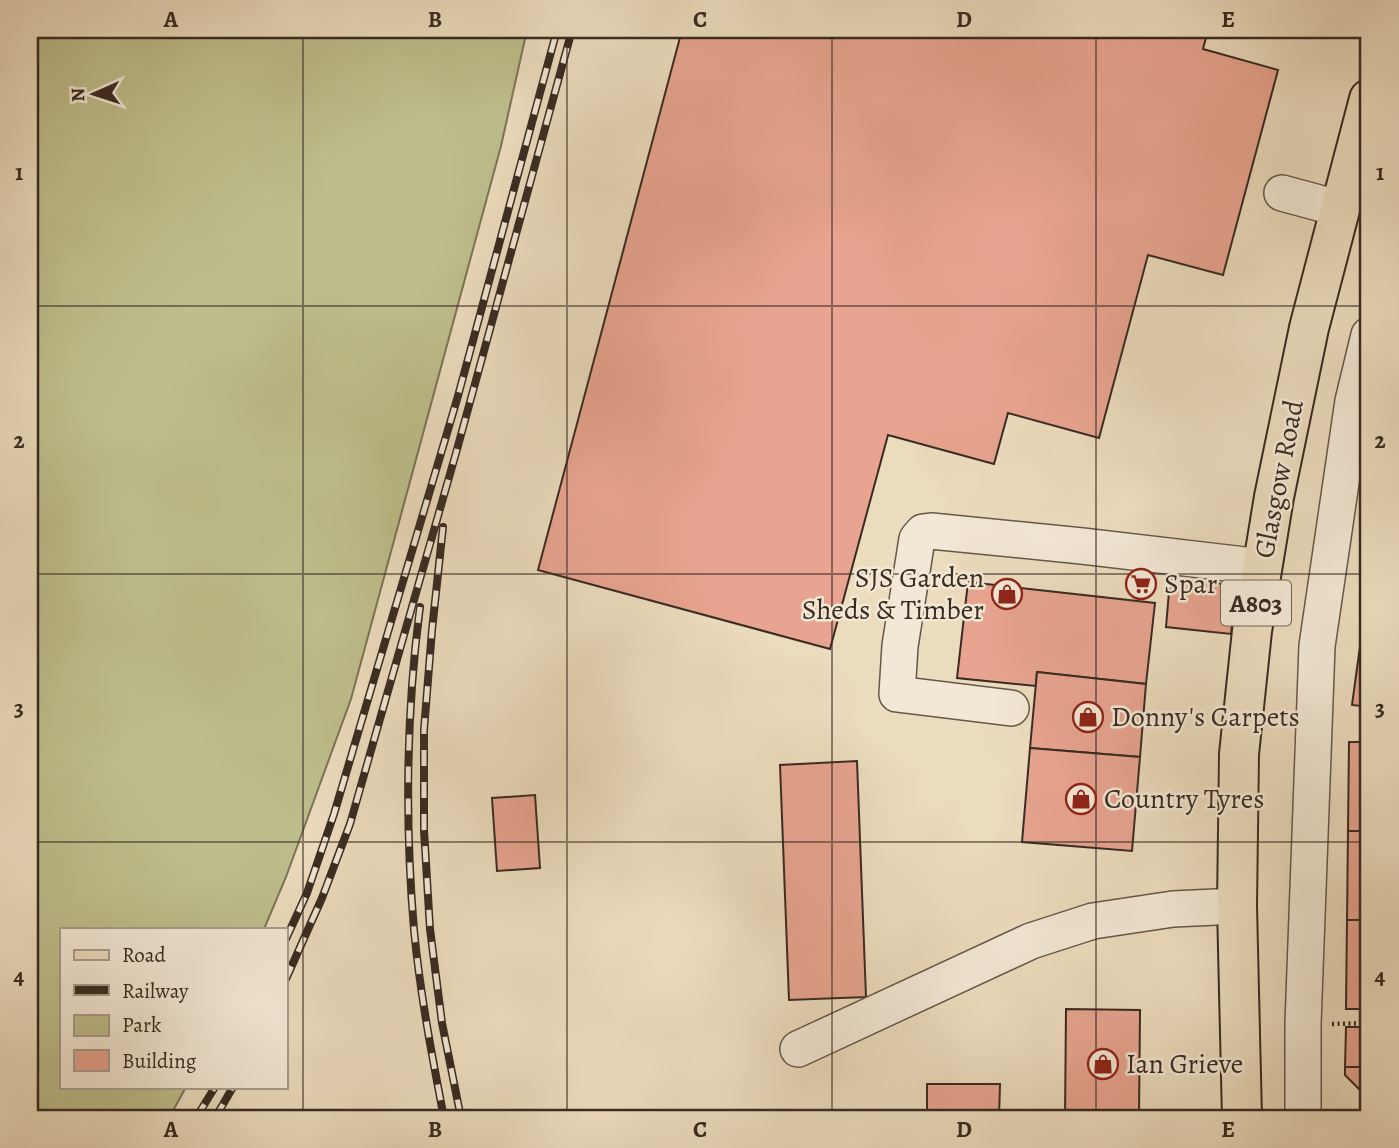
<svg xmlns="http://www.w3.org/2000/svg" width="1399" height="1148" viewBox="0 0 1399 1148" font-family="Alegreya,serif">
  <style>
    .green { fill: #bebe8c; stroke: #7b7457; stroke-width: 2 }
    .building { fill: #e8a490; stroke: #382b22; stroke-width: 2 }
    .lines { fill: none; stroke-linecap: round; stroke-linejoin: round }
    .minor-casing { stroke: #655749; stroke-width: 38 }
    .major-casing { stroke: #382b22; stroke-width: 42 }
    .path { stroke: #382b22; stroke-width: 4.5; stroke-dasharray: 2 3.5; stroke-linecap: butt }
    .minor { stroke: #f3e8d5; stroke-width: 35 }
    .major { stroke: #ecdcbe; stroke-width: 38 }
    .rail-casing { stroke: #382b22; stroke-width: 8 }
    .rail { stroke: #f3e8d5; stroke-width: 5; stroke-dasharray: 16; stroke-linecap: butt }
    .grid { fill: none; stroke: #382b22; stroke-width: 2; stroke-opacity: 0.55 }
    .labels { text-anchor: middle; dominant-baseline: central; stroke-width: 5; stroke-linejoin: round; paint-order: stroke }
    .shield { fill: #f3e8d5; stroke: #706458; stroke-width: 2 }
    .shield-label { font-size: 26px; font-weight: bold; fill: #382b22 }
    .street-label { font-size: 28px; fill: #382b22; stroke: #f3e8d5 }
    .poi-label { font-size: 28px; fill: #382b22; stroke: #f3e8d5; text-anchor: start }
    .neatline { fill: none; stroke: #382b22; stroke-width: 2.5 }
    .grid-label { font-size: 23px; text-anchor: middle; font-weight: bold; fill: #382b22 }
  </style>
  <rect width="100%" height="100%" fill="#ecdcbe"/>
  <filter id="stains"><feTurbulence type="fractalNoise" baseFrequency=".00286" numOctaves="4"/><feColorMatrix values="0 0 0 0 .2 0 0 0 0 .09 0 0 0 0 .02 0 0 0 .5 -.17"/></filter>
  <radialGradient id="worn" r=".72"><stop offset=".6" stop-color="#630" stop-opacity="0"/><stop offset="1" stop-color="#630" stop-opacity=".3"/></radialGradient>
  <!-- green -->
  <path class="green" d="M 30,30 L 527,30 L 501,146 L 351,699 L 286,877 L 264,929 L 61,929 L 61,1087 L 186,1087 L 169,1118 L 30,1118 Z"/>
  <!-- building -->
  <g class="building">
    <path d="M 682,30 L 958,30 L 981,36 L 982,30 L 1208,30 L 1203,49 L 1278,70 L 1223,275 L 1148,255 L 1099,438 L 1008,413 L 994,464 L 888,435 L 830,649 L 538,570 Z"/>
    <path d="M 1170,580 L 1236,585 L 1231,634 L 1166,627 Z"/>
    <path d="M 968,582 L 1155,603 L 1146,684 L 1037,672 L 1036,686 L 957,678 Z"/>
    <path d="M 1369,582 L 1369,618 L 1364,617 Z"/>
    <path d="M 1364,617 L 1369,618 L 1369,707 L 1352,705 Z"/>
    <path d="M 1037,672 L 1146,684 L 1140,757 L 1030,748 Z"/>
    <path d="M 1349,742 L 1369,742 L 1369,831 L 1348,831 Z"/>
    <path d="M 1030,748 L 1140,757 L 1132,851 L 1022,842 Z"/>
    <path d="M 857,761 L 866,997 L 789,1000 L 780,765 Z"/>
    <path d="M 535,795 L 540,868 L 497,871 L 492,798 Z"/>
    <path d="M 1348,831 L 1369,831 L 1369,920 L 1347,920 Z"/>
    <path d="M 1347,920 L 1369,920 L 1369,1009 L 1346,1009 Z"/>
    <path d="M 1066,1009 L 1140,1010 L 1139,1118 L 1065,1118 Z"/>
    <path d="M 1346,1027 L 1369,1027 L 1369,1067 L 1345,1067 Z"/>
    <path d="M 1345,1067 L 1369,1067 L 1369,1099 L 1345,1075 Z"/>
    <path d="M 927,1084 L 1000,1084 L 999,1118 L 927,1118 Z"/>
  </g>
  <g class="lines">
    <!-- minor casing -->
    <g class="minor-casing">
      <g id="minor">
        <path d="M 1282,193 L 1341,209"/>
        <path d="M 1011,708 L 897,694 L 900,646 L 917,539 L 923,532 L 931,531 L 1082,546 L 1262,567"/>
        <path d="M 798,1049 L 1031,941 L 1093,921 L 1173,909 L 1237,906"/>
        <path d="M 1303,1118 L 1303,1024 L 1317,646 L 1353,401 L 1369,335"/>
      </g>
    </g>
    <!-- major casing -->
    <g class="major-casing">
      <path id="major" d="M 1242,1118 L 1237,906 L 1239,754 L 1252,631 L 1274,497 L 1309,328 L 1369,99"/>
    </g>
    <!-- path -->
    <path class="path" d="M 1332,1024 L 1369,1023"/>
    <!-- minor -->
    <use href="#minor" class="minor"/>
    <!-- major -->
    <use href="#major" class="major"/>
    <!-- rail casing -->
    <g class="rail-casing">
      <g id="rail">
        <path d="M 443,527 L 432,630 L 424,730 L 424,830 L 430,929 L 442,1023 L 461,1118"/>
        <path d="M 420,607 C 406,714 405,823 414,930 C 420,993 432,1056 444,1118"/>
        <path d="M 285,941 L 307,893 L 334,814 L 458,396 L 557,30"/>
        <path d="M 285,981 L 322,898 L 350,824 L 456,453 L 572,30"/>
        <path d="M 196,1118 L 215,1087"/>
        <path d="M 215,1118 L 233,1087"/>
      </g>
    </g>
    <!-- rail -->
    <use href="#rail" class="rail"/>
  </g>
  <!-- grid -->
  <path class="grid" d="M 303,30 L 303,1118M 567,30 L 567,1118M 832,30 L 832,1118M 1096,30 L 1096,1118M 30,306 L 1369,306M 30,574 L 1369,574M 30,842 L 1369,842"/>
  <!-- icons -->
  <defs>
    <g id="supermarket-ring" transform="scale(1.575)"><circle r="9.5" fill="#f3e8d5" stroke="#8f2418" stroke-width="1.5"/><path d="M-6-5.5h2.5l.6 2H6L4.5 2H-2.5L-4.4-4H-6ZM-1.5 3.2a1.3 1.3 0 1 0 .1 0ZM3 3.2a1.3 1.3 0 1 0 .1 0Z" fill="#8f2418"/></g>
    <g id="shop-ring" transform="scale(1.575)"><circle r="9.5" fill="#f3e8d5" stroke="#8f2418" stroke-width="1.5"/><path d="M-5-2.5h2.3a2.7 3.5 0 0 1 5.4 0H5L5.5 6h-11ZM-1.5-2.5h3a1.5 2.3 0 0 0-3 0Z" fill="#8f2418"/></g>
  </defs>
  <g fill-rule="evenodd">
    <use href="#supermarket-ring" x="1141" y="584"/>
    <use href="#shop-ring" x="1007" y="594"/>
    <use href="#shop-ring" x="1088" y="717"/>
    <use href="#shop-ring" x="1081" y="799"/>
    <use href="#shop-ring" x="1103" y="1064"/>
  </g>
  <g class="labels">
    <!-- shield labels -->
    <rect class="shield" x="1221" y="580.5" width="70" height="45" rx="5"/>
    <g class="shield-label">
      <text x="1256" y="603">A803</text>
    </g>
    <!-- street labels -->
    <g class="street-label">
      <text transform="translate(1279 479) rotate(-79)">Glasgow Road</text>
    </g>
    <!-- poi labels -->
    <g class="poi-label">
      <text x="984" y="578" text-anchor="end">SJS Garden<tspan x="984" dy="32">Sheds &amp; Timber</tspan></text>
      <text x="1164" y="584">Spar</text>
      <text x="1111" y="717">Donny's Carpets</text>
      <text x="1104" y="799">Country Tyres</text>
      <text x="1126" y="1064">Ian Grieve</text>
    </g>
  </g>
  <!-- margin -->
  <rect width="1399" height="1148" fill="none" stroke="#ecdcbe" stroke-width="77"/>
  <!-- legend -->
  <rect x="60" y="928" width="228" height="161" fill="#f3e8d5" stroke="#a89c8d" stroke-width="2"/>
  <rect x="74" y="950" width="35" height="10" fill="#ecdcbe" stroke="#a89c8d" stroke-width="2"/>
  <text x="122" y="962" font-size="21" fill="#382b22">Road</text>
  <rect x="74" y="985" width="35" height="10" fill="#382b22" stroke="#a89c8d" stroke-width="2"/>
  <text x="122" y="998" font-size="21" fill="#382b22">Railway</text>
  <rect x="74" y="1015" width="35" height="21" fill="#bebe8c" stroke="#a89c8d" stroke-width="2"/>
  <text x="122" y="1032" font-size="21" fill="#382b22">Park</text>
  <rect x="74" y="1050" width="35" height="21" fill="#e8a490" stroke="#a89c8d" stroke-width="2"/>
  <text x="122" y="1068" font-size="21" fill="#382b22">Building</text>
  <!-- north arrow -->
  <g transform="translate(94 94) rotate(267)" stroke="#f3e8d5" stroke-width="5" paint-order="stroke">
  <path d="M0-5L12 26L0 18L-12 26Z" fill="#382b22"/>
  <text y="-10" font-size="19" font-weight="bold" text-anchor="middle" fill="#382b22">N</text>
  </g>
  <rect x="38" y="38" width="1322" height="1072" class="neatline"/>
  <g class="grid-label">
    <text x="171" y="27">A</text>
    <text x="435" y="27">B</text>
    <text x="700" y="27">C</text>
    <text x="964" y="27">D</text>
    <text x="1228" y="27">E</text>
    <text x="19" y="180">1</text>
    <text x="1380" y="180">1</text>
    <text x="19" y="448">2</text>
    <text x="1380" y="448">2</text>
    <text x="19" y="716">3</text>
    <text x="1380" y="716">3</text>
    <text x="19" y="984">4</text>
    <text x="1380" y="984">4</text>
    <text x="171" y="1137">A</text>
    <text x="435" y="1137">B</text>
    <text x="700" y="1137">C</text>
    <text x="964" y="1137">D</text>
    <text x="1228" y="1137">E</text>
  </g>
  <rect width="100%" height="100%" filter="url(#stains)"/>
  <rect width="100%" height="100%" fill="url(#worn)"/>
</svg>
